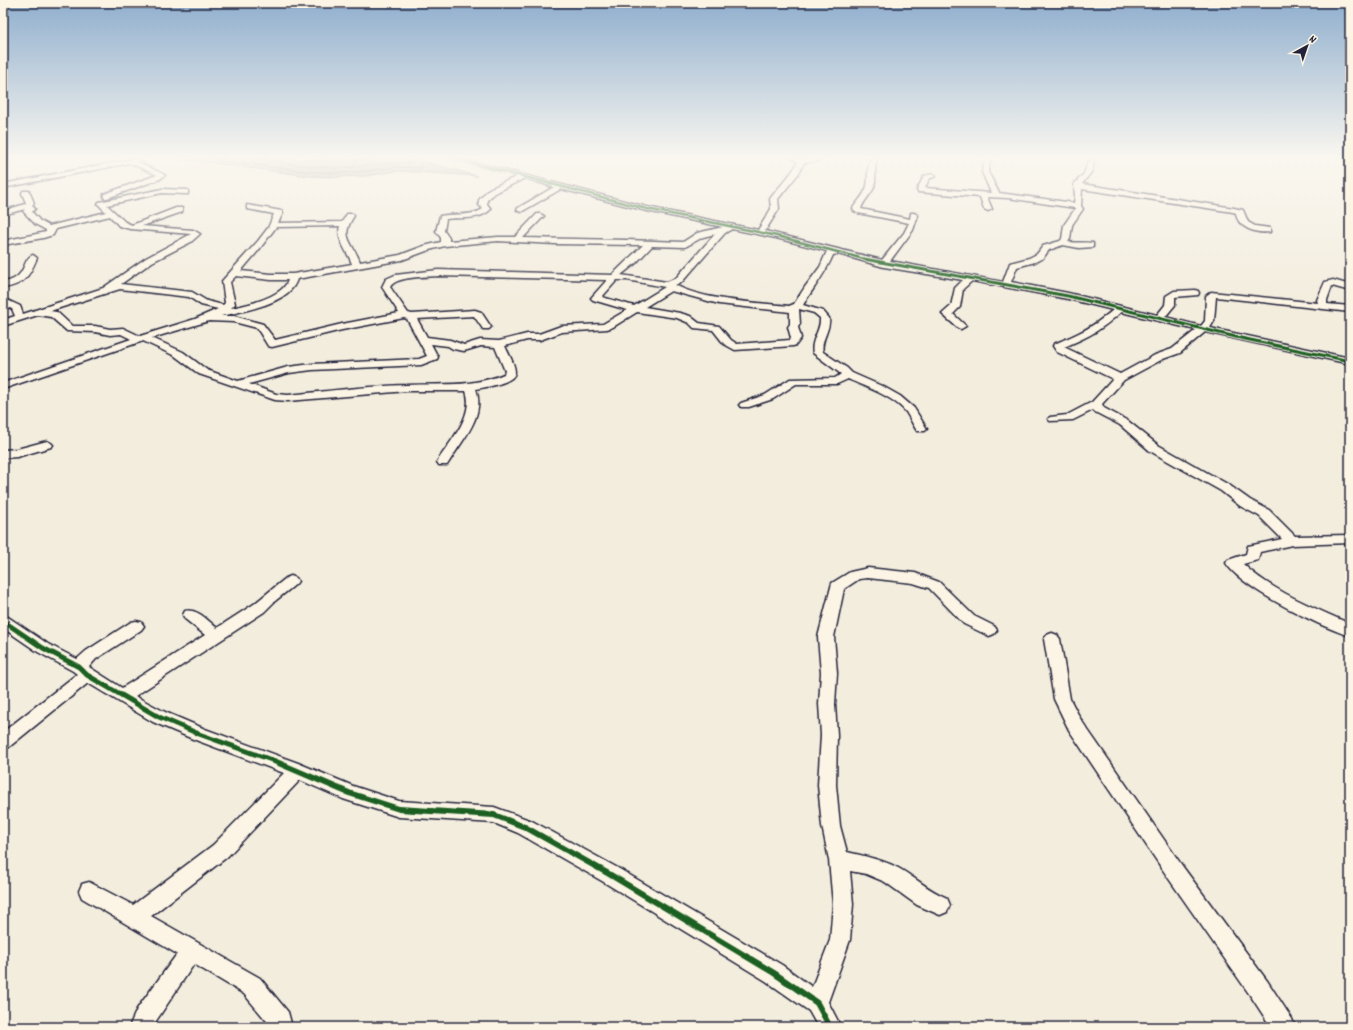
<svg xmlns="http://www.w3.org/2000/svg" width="1353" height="1030" viewBox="0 0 1353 1030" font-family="Dekko,sans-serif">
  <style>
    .water { fill: #aca7a6; stroke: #75727b }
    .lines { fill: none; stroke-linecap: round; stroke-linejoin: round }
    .shore { stroke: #595766; stroke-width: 1 }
    .minor-casing { stroke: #22223b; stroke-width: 3 }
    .minor { fill: #fcf5e5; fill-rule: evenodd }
    .cycleway-far3-casing { stroke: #fcf5e5; stroke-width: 4 }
    .cycleway-far2-casing { stroke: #fcf5e5; stroke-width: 5 }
    .cycleway-far1-casing { stroke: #fcf5e5; stroke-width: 8 }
    .cycleway-casing { stroke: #fcf5e5; stroke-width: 8 }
    .cycleway-far3 { stroke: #1b5e20; stroke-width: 2.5 }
    .cycleway-far2 { stroke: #1b5e20; stroke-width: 3 }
    .cycleway-far1 { stroke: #1b5e20; stroke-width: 5 }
    .cycleway { stroke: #1b5e20; stroke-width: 6 }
  </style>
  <rect width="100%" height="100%" fill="#f3edde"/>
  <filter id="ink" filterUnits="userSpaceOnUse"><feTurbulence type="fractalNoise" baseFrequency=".025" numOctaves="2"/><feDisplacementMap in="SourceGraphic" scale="8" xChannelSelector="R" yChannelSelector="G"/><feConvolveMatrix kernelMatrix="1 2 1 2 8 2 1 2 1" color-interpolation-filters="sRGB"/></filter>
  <g filter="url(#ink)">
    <!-- water -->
    <path class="water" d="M 183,159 L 416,159 L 477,176 L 397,171 L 366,176 L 337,177 L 309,176 Z"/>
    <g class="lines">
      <!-- shore -->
      <g class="shore">
        <path d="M 211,159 L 304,171 L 335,173 L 358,172 L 398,167 L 420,168 L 421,165 L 418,159"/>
        <path d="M 258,159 L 307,166 L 337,168 L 411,162 L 413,159"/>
        <path d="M 297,159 L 337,162 L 378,159"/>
      </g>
      <!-- minor casing -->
      <g class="minor-casing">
        <g id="minor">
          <path d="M 133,159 L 144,159 L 143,160 L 138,162 L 165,175 L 160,179 L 107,198 L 104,198 L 104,194 L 157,175 L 130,163 L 3,188 L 3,184 Z"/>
          <path d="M 453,159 L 462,159 L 647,207 L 758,230 L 771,209 L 770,199 C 779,186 791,176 798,162 L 793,159 L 821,159 L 818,161 L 804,163 L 798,174 L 778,199 L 779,209 L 765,231 L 882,260 L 904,233 L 909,223 L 858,213 L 854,211 L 853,208 C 858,201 865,194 867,186 C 869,177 866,167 871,159 L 877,159 C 873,167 877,177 874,187 C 871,195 863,201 861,209 L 910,219 L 911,213 L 914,213 L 918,215 L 913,230 L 890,261 L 1003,282 L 1010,263 L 1029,258 L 1037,254 L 1043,246 L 1060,241 L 1062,239 L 1064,225 L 1075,209 L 1075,208 L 1008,198 L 987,197 L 992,209 L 988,211 L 984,209 L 980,197 L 918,192 L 917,190 L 924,176 L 933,174 L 936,176 L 929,179 L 925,188 L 991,193 L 982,172 L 985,159 L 991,159 L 988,172 L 999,193 L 1074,203 L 1075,196 L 1074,184 L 1084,174 L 1088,162 L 1091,160 L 1094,162 L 1092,171 L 1082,184 L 1234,208 L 1243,210 L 1248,222 L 1255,226 L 1270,228 L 1270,232 C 1257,234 1237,228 1236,213 L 1233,212 L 1082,189 L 1081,206 L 1083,209 L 1072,225 L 1070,239 L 1068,242 C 1077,243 1085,242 1093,243 L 1093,247 L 1079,248 L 1063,245 L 1049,250 L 1043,258 L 1035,262 L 1017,267 L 1011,282 L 1068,293 L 1157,315 L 1165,305 L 1166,296 L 1174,291 L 1195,290 L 1198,291 L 1199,293 L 1198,295 L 1175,297 L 1175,305 L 1165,317 L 1201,326 L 1205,321 L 1206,296 L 1211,292 L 1318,303 L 1317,300 L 1325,282 L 1333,280 L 1350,285 L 1350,291 L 1332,286 L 1327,300 L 1327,304 L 1350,306 L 1350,312 L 1216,297 L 1214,321 L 1210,328 L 1350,358 L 1350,364 L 1205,332 L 1180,353 L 1163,359 L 1124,380 L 1102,404 L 1104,408 L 1128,421 L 1158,445 L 1229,485 L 1250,500 L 1269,510 L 1295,536 L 1350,535 L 1350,543 L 1292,545 L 1260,552 L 1258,560 L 1243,564 C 1273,592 1313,607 1350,624 L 1350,636 C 1321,627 1241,588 1226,563 L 1228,560 L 1246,554 L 1248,546 L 1282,539 L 1259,516 L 1240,506 L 1221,491 L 1150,451 L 1120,425 L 1095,412 L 1093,410 L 1073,420 L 1050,421 L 1048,419 L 1050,417 L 1067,415 L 1092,402 L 1113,379 L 1057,352 L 1053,346 L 1054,344 C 1079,334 1093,327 1113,310 L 1068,299 L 972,281 L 963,289 L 960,307 L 953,314 L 966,326 L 961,329 L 958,328 L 942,314 L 951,306 L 955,288 L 963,280 L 884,267 L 838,254 L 833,255 C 826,273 813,288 803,305 L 823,311 L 829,318 C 831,330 820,340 823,352 L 847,368 L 852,373 L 884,387 L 900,396 L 914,408 L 927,429 L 925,431 L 917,431 C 913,425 910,418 906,412 C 892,395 867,388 848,379 L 837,384 L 796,384 L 773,399 L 749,407 L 741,407 L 739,405 L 741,403 L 765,395 L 790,379 L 835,378 L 841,374 L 813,353 C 810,340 821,331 820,318 L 814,313 L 799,309 L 800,324 L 798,327 L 801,338 L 796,345 L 793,346 L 735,350 L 724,344 L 713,330 L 694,328 L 689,323 L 677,318 L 637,312 L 613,327 L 607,329 L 562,332 L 540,340 L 527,340 L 505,346 C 508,353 515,364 515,372 C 515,383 485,387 476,389 C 486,416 462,440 449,462 L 447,465 L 439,465 L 437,462 C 449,442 475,416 466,391 L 407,391 L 288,401 L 275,400 L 199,374 L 175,356 L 143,341 L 3,389 L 3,383 L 131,339 L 121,334 L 110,335 L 95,332 L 67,331 L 51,317 L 38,315 L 3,326 L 3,320 L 15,316 L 12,309 L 3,305 L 3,298 L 20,306 L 23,314 L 103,288 L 146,258 L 191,234 L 130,229 L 119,226 L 110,216 L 56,229 L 53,235 L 43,238 L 3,245 L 3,241 L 46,232 L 46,230 L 35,224 L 23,211 L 25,209 L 3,215 L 3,211 L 25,204 L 26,203 L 22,193 L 23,191 L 29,191 L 34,203 L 32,205 L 35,209 L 32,212 L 40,221 L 49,226 L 106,212 L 98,204 L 99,202 L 162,189 L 188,190 L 188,194 L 185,194 L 162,193 L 107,205 L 125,222 L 132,225 L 176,208 L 182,208 L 182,212 L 142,226 L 193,230 L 200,234 L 191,242 L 152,262 L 121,284 L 192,292 L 207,301 L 223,305 L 225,303 L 222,281 L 258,241 L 268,228 L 274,214 L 247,209 L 247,205 L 282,211 L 283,213 L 278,223 L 342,222 L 347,214 L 353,214 L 354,216 C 339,238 353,242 360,262 L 400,255 L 424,246 L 441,242 L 441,238 L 436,231 L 440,216 C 454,213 471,217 483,209 L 479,205 L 479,200 L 489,189 L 518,176 ZM 525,178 L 554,187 L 518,208 L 517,210 L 521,212 L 561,189 L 647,211 L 723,227 L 697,233 L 683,242 L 626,240 L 523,238 L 544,216 L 540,214 L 537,214 L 515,237 L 498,237 L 449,241 L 449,238 L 444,231 L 446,219 C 461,217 480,221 491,209 L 487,204 L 487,200 L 495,193 ZM 340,226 C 336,239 348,252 352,264 L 293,274 L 271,274 L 241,271 L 258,251 L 276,227 ZM 732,229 L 776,238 L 827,251 L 820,267 L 805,287 L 794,304 L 789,306 C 755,302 705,301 675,285 L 682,282 L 725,233 ZM 715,234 L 676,278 L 667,282 L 621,275 L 636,263 L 652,246 L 685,247 L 703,237 ZM 498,241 L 555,244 L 643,245 L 612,275 L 438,270 L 395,275 L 386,279 L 382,287 L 399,313 L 342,324 L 275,340 L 263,324 L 234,316 L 221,316 C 243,311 290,304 297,279 L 402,260 L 429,250 L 445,246 ZM 236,276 L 271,280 L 288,280 C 283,297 247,305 231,308 L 235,304 L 230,282 ZM 438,276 L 607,280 L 591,298 L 593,300 L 627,310 L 603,324 L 561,326 L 539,334 L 527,334 L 499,341 L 480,340 L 464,345 L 450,340 L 427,337 L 417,319 L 474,316 L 483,329 L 489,329 L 491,327 L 481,312 L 475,310 L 412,314 L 408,313 L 390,287 C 396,276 426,277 438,276 ZM 617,280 L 627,280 L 665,287 L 634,306 L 602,297 ZM 120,289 L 189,297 L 201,305 L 218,309 L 195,319 L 140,336 L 123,328 L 110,329 L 95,326 L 72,326 L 57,312 L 50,311 ZM 671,291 L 719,304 L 790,312 L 790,324 L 788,327 L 791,338 L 790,340 L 737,344 L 731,340 L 719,326 L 699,323 L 690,316 L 680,313 L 645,307 ZM 1121,312 L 1196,330 L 1172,349 L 1155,355 L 1120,374 L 1064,347 C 1089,337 1101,330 1121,312 ZM 404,318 L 407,319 L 427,356 L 419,359 L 312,364 L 288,367 L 238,381 L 207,370 L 183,352 L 152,338 L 209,321 L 234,322 L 257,328 L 268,346 L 272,347 L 342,330 ZM 431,344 L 448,346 L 453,349 L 464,351 L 481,346 L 495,347 L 505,371 L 504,374 C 470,388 443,383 407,385 C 368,386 328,391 288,395 L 276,394 L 249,384 L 289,373 L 312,370 L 421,365 L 437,359 L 438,357 Z"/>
          <path d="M 33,255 L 37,258 C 29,277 24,285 3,288 L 3,282 C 28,279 21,259 33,255 Z"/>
          <path d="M 47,441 L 51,443 L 53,445 L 51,447 L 17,457 L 3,458 L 3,450 L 17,449 Z"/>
          <path d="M 868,568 L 915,573 L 939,582 L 974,616 L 994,626 L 997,630 L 994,634 L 989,636 L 964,624 L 929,588 L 913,583 L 868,578 L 859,579 L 844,589 L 834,637 L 837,673 L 835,704 L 837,735 L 836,785 L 840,826 L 847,852 C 864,856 884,860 900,869 C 917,879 928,890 947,898 L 950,905 L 947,912 L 940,915 L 917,905 L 885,882 L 866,874 L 850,871 L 853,904 L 850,940 L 828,1002 L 841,1027 L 818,1027 L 809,1011 L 766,981 L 602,881 L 518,833 L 494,823 L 399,817 L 343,799 L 300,780 L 227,857 L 151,916 L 260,978 L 288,1012 L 292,1027 L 270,1027 L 270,1025 L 244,994 L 194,964 L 152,1027 L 129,1027 L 137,1009 L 177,954 L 82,898 L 79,891 L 82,884 L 89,882 L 133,905 L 213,845 L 284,773 L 193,739 L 153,722 L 88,683 L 9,747 L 3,749 L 3,732 L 77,674 L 73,671 L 38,652 L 3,628 L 3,616 L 8,617 L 48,644 L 77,659 L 86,651 L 131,622 L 136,621 L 141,622 L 144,626 L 141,630 L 96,659 L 89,667 L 122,688 L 205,635 L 185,619 L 183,615 L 185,611 C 197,608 208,621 217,628 L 254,604 L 286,578 L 291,576 L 296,578 L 298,581 L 296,584 L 275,601 L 264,612 L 135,696 L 165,712 L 205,729 L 298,763 L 353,786 L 399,801 L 494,807 L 532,821 L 616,867 L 782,965 L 812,987 L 830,940 L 833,904 L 829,860 L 822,826 L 818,785 L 821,735 L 819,704 L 821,673 L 818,637 L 832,583 L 850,572 Z"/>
          <path d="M 1052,633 L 1057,635 L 1060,639 L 1070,699 L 1081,720 L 1183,867 L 1268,982 L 1292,1019 L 1295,1027 L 1271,1027 L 1252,998 L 1169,879 L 1069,730 L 1054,699 L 1044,639 L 1047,635 Z"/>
        </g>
      </g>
      <!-- minor -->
      <use href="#minor" class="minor"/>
      <!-- cycleway-far3 casing -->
      <g class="cycleway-far3-casing">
        <path id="cycleway-far3" d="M 456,159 L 647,209 L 777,236 L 868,260"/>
      </g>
      <!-- cycleway-far2 casing -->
      <g class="cycleway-far2-casing">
        <path id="cycleway-far2" d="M 864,259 L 1068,296 L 1236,337 L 1350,361"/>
      </g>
      <!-- cycleway-far1 casing -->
      <g class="cycleway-far1-casing">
        <path id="cycleway-far1" d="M 3,621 L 43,648 L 79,667 L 87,675 L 159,717 L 199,734 L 277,762"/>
      </g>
      <!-- cycleway casing -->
      <g class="cycleway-casing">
        <path id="cycleway" d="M 274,761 L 349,793 L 399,809 L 494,815 L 525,827 L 609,874 L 774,973 L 817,1003 L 830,1027"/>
      </g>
      <!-- cycleway-far3 -->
      <use href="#cycleway-far3" class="cycleway-far3"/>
      <!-- cycleway-far2 -->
      <use href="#cycleway-far2" class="cycleway-far2"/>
      <!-- cycleway-far1 -->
      <use href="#cycleway-far1" class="cycleway-far1"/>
      <!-- cycleway -->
      <use href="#cycleway" class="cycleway"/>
    </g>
  </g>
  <!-- sky -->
  <linearGradient id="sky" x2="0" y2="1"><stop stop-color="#90afce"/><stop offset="0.52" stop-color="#faf7f0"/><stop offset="1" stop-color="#faf7f0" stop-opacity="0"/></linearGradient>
  <rect width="1353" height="303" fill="url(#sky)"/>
  <!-- margin -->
  <rect width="1353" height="1030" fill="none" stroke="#fcf5e5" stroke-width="16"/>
  <rect x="8" y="8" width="1337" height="1014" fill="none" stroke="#22223b" stroke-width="1.5" filter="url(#ink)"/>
  <!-- north arrow -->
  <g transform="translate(1307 46) rotate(40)" stroke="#fcf5e5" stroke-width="3" paint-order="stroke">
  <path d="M0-3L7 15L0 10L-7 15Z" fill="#22223b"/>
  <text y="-6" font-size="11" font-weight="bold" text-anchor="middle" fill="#22223b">N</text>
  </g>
</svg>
